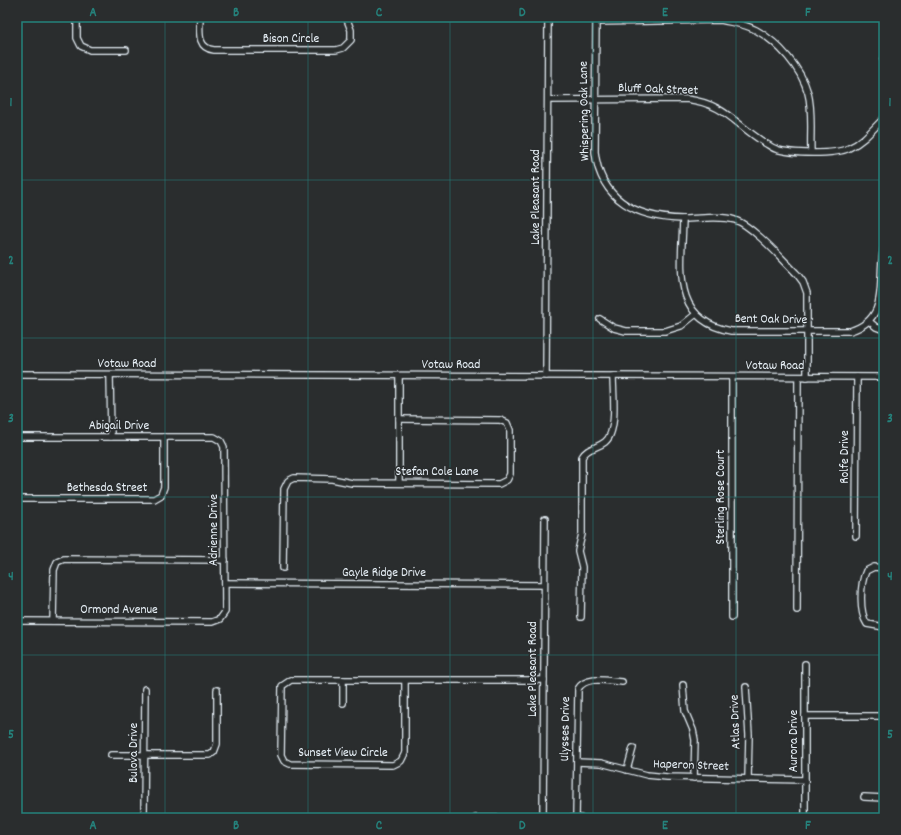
<svg xmlns="http://www.w3.org/2000/svg" width="901" height="835" viewBox="0 0 901 835" font-family="Dekko,sans-serif">
  <style>
    .lines { fill: none; stroke-linecap: round; stroke-linejoin: round }
    .minor-casing { stroke: #e8f1f8; stroke-width: 8 }
    .minor { stroke: #2a2d2e; stroke-width: 5.5 }
    .grid { fill: none; stroke: #25827c; stroke-width: 1; stroke-opacity: 0.55 }
    .labels { text-anchor: middle; dominant-baseline: central; stroke-width: 3; stroke-linejoin: round; paint-order: stroke }
    .street-label { font-size: 13px; fill: #e8f1f8; stroke: #2a2d2e }
    .neatline { fill: none; stroke: #25827c; stroke-width: 1.5 }
    .grid-label { font-size: 13px; text-anchor: middle; font-weight: bold; fill: #25827c }
  </style>
  <rect width="100%" height="100%" fill="#2a2d2e"/>
  <filter id="ink" filterUnits="userSpaceOnUse"><feTurbulence type="fractalNoise" baseFrequency=".025" numOctaves="2"/><feDisplacementMap in="SourceGraphic" scale="8" xChannelSelector="R" yChannelSelector="G"/><feConvolveMatrix kernelMatrix="1 2 1 2 8 2 1 2 1" color-interpolation-filters="sRGB"/></filter>
  <g filter="url(#ink)">
    <g class="lines">
      <!-- minor casing -->
      <g class="minor-casing">
        <g id="minor">
          <path d="M 77,17 L 77,38 L 81,46 L 90,50 L 126,50"/>
          <path d="M 200,17 C 200,30 196,48 214,50 L 336,50 L 343,48 L 351,40 L 351,30 L 346,17"/>
          <path d="M 596,17 L 595,152 C 601,201 638,218 683,219 C 700,219 719,215 735,220 C 753,226 782,259 797,274 L 803,282 L 807,293 L 807,377"/>
          <path d="M 596,22 L 721,20 C 733,23 745,24 756,30 C 779,43 801,68 808,93 C 813,111 810,133 811,152"/>
          <path d="M 883,59 L 884,60"/>
          <path d="M 548,100 L 686,99 C 726,104 734,124 765,143 C 769,145 772,148 776,149 C 790,154 836,155 849,148 C 863,142 873,129 884,118"/>
          <path d="M 683,219 C 682,266 670,320 731,331 L 850,331 C 892,318 876,280 884,247"/>
          <path d="M 600,319 L 614,328 L 626,331 L 665,331 L 681,326 L 696,314"/>
          <path d="M 870,322 L 876,327 L 884,330"/>
          <path d="M 17,374 L 884,377"/>
          <path d="M 110,375 L 111,437"/>
          <path d="M 546,376 L 548,17"/>
          <path d="M 17,437 L 214,437 L 221,441 L 224,447 L 225,612 L 220,619 L 212,622 L 17,621"/>
          <path d="M 399,482 L 399,376"/>
          <path d="M 17,499 L 154,499 L 161,495 L 164,487 L 164,437"/>
          <path d="M 856,536 L 857,377"/>
          <path d="M 283,568 L 284,489 L 288,481 L 294,478 L 332,479 L 352,483 L 499,484 L 507,480 L 510,474 L 510,430 L 507,423 L 500,420 L 399,419"/>
          <path d="M 884,568 L 874,567 L 866,571 C 860,584 859,612 867,624 L 884,627"/>
          <path d="M 225,583 L 544,585"/>
          <path d="M 797,610 L 798,377"/>
          <path d="M 581,617 L 582,567 L 578,551 L 582,534 L 582,457 C 588,447 596,449 605,442 C 618,432 613,393 613,376"/>
          <path d="M 732,617 L 732,377"/>
          <path d="M 53,621 L 54,570 L 57,562 L 64,559 L 225,560"/>
          <path d="M 343,680 L 343,703"/>
          <path d="M 405,680 L 405,753 L 401,761 L 393,765 L 290,764 L 284,761 L 281,755 L 282,686 L 291,680 L 544,680"/>
          <path d="M 683,685 L 685,711 L 693,730 L 695,740 L 694,778"/>
          <path d="M 746,687 L 749,735 L 748,779"/>
          <path d="M 805,716 L 884,716"/>
          <path d="M 111,755 L 210,755 L 214,752 L 217,744 L 217,690"/>
          <path d="M 577,762 L 601,763 L 647,775 L 667,777 L 805,780"/>
          <path d="M 627,770 L 633,748"/>
          <path d="M 864,797 L 884,798"/>
          <path d="M 144,818 L 145,689"/>
          <path d="M 476,818 L 499,818"/>
          <path d="M 543,818 L 545,519"/>
          <path d="M 560,818 L 580,818"/>
          <path d="M 576,818 L 578,689 C 586,675 608,681 622,682"/>
          <path d="M 805,818 L 805,664"/>
        </g>
      </g>
      <!-- minor -->
      <use href="#minor" class="minor"/>
    </g>
  </g>
  <!-- grid -->
  <path class="grid" d="M 165,17 L 165,818M 308,17 L 308,818M 450,17 L 450,818M 593,17 L 593,818M 736,17 L 736,818M 17,180 L 884,180M 17,338 L 884,338M 17,497 L 884,497M 17,655 L 884,655"/>
  <g class="labels">
    <!-- street labels -->
    <g class="street-label">
      <text x="291" y="39">Bison Circle</text>
      <text transform="translate(658 90) rotate(2)">Bluff Oak Street</text>
      <text transform="translate(585 111) rotate(-91)">Whispering Oak Lane</text>
      <text transform="translate(536 197) rotate(-90)">Lake Pleasant Road</text>
      <text transform="translate(771 320) rotate(1)">Bent Oak Drive</text>
      <text x="127" y="364">Votaw Road</text>
      <text x="451" y="365">Votaw Road</text>
      <text x="775" y="366">Votaw Road</text>
      <text x="119" y="426">Abigail Drive</text>
      <text transform="translate(845 457) rotate(-90)">Rolfe Drive</text>
      <text x="437" y="472">Stefan Cole Lane</text>
      <text x="107" y="488">Bethesda Street</text>
      <text transform="translate(721 497) rotate(-90)">Sterling Rose Court</text>
      <text transform="translate(214 530) rotate(-90)">Adrienne Drive</text>
      <text x="384" y="573">Gayle Ridge Drive</text>
      <text x="119" y="610">Ormond Avenue</text>
      <text transform="translate(533 669) rotate(-90)">Lake Pleasant Road</text>
      <text transform="translate(736 722) rotate(-92)">Atlas Drive</text>
      <text transform="translate(566 729) rotate(-89)">Ulysses Drive</text>
      <text transform="translate(794 741) rotate(-90)">Aurora Drive</text>
      <text transform="translate(134 753) rotate(-90)">Bulova Drive</text>
      <text x="343" y="753">Sunset View Circle</text>
      <text transform="translate(691 766) rotate(2)">Haperon Street</text>
    </g>
  </g>
  <!-- margin -->
  <rect width="901" height="835" fill="none" stroke="#2a2d2e" stroke-width="44"/>
  <rect x="22" y="22" width="857" height="791" class="neatline"/>
  <g class="grid-label">
    <text x="93" y="16">A</text>
    <text x="236" y="16">B</text>
    <text x="379" y="16">C</text>
    <text x="522" y="16">D</text>
    <text x="665" y="16">E</text>
    <text x="808" y="16">F</text>
    <text x="11" y="106">1</text>
    <text x="890" y="106">1</text>
    <text x="11" y="264">2</text>
    <text x="890" y="264">2</text>
    <text x="11" y="422">3</text>
    <text x="890" y="422">3</text>
    <text x="11" y="580">4</text>
    <text x="890" y="580">4</text>
    <text x="11" y="738">5</text>
    <text x="890" y="738">5</text>
    <text x="93" y="829">A</text>
    <text x="236" y="829">B</text>
    <text x="379" y="829">C</text>
    <text x="522" y="829">D</text>
    <text x="665" y="829">E</text>
    <text x="808" y="829">F</text>
  </g>
</svg>
